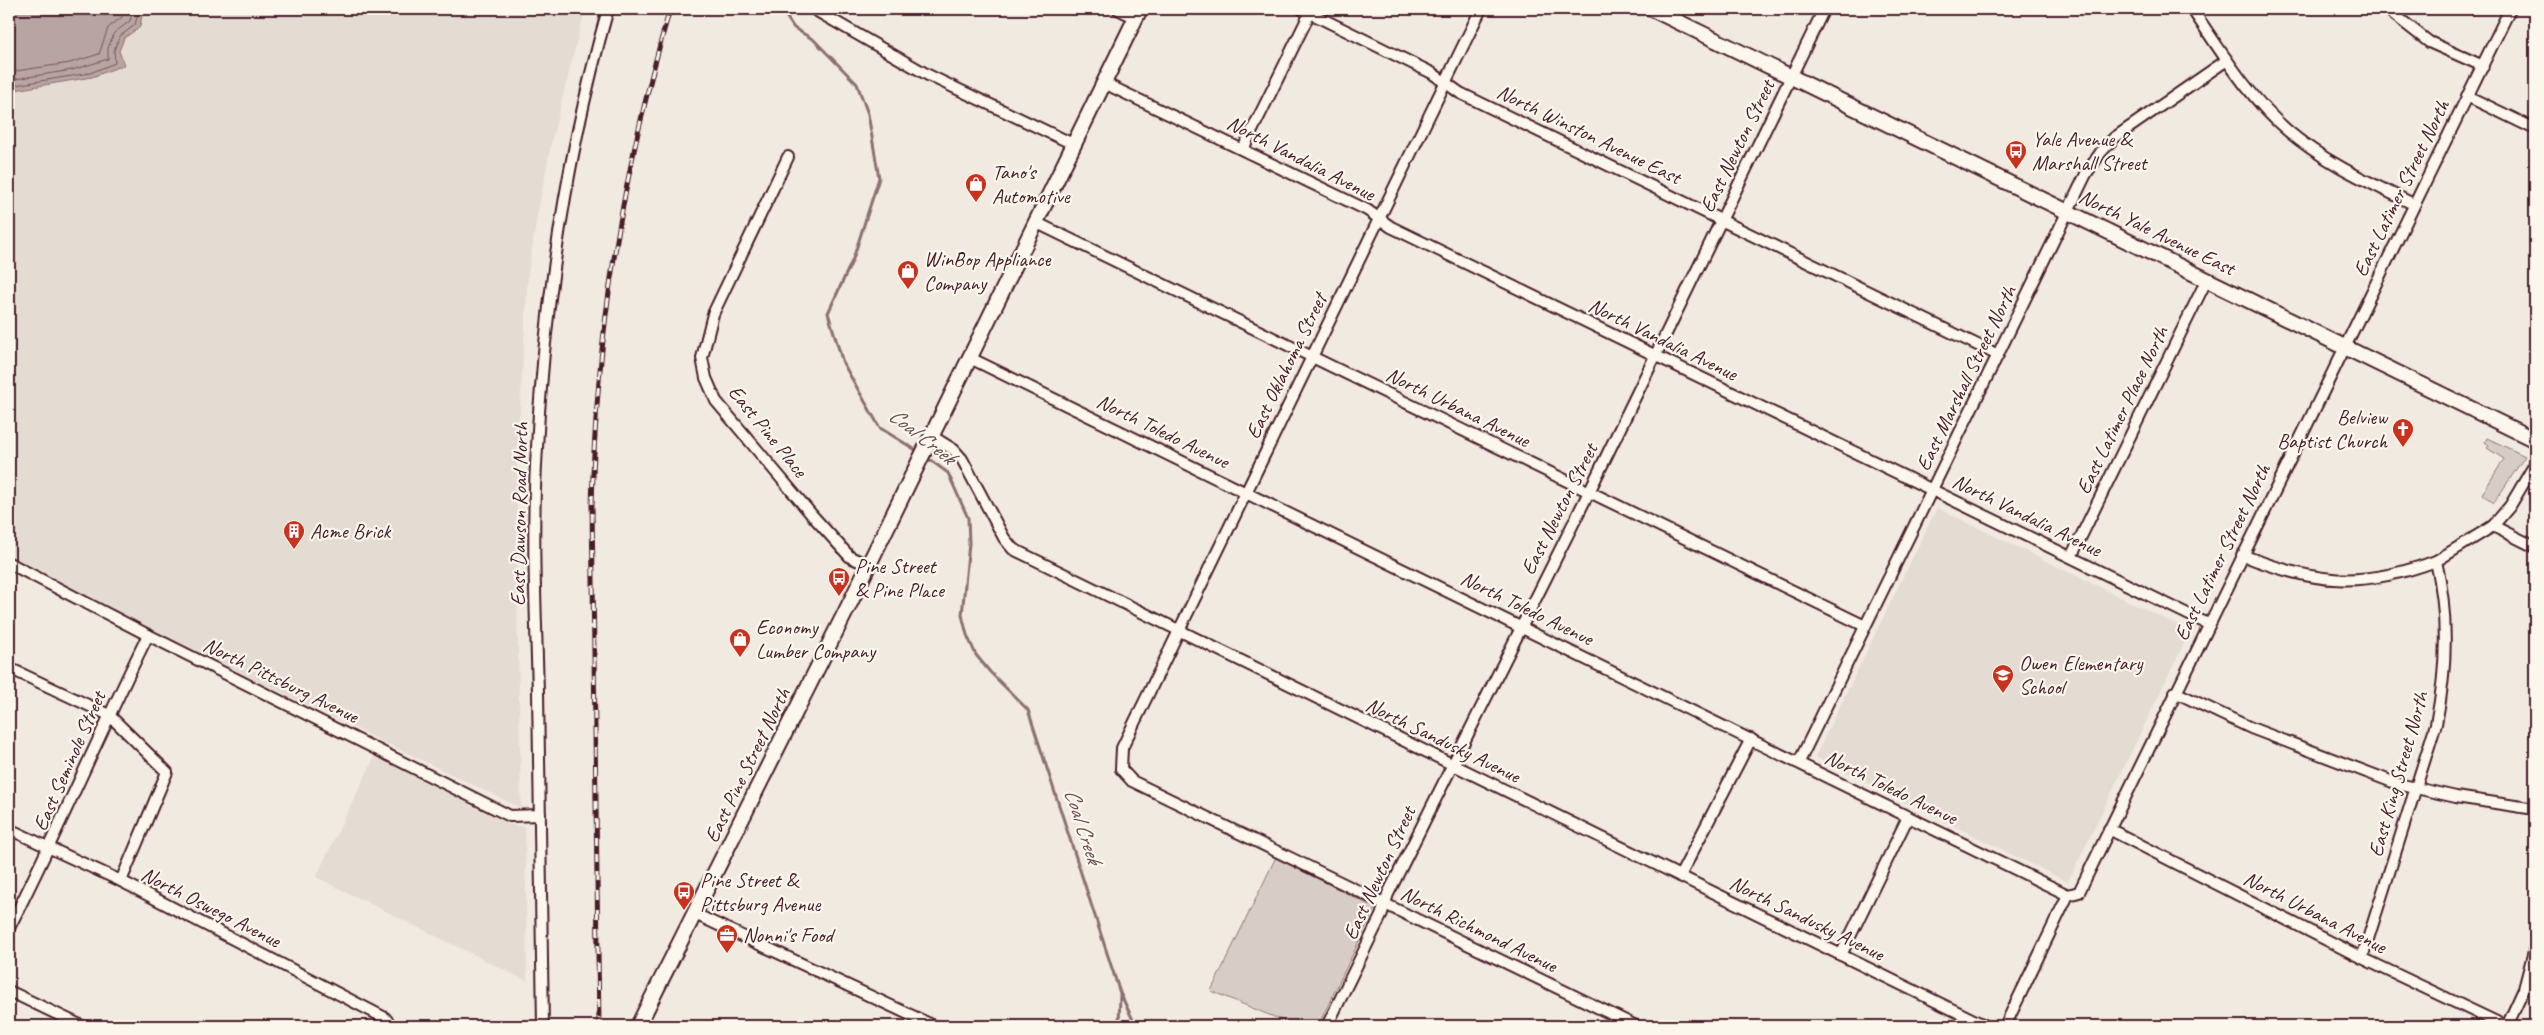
<svg xmlns="http://www.w3.org/2000/svg" width="2544" height="1035" viewBox="0 0 2544 1035" font-family="Caveat,sans-serif">
  <style>
    .built { fill: #e4dbd2 }
    .green { fill: #d8ccc6; stroke: #917678 }
    .water { fill: #b8a4a2; stroke: #8c6f72 }
    .lines { fill: none; stroke-linecap: round; stroke-linejoin: round }
    .shore { stroke: #76545b; stroke-width: 1 }
    .stream { stroke: #8c6f72; stroke-width: 3 }
    .minor-casing { stroke: #4a1f2b; stroke-width: 14 }
    .secondary-casing { stroke: #4a1f2b; stroke-width: 18 }
    .minor { stroke: #fbf7ec; stroke-width: 10 }
    .secondary { stroke: #fbf7ec; stroke-width: 14 }
    .rail-casing { stroke: #4a1f2b; stroke-width: 5 }
    .rail { stroke: #fbf7ec; stroke-width: 3; stroke-dasharray: 9; stroke-linecap: butt }
    .labels { text-anchor: middle; dominant-baseline: central; stroke-width: 4.5; stroke-linejoin: round; paint-order: stroke }
    .street-label { font-size: 21px; fill: #4a1f2b; stroke: #fbf7ec }
    .poi-label { font-size: 21px; fill: #4a1f2b; stroke: #fbf7ec; text-anchor: start }
    .water-label { font-size: 22px; font-style: italic; fill: #704e55; stroke: #fbf7ec }
  </style>
  <rect width="100%" height="100%" fill="#f0eae0"/>
  <filter id="ink" filterUnits="userSpaceOnUse"><feTurbulence type="fractalNoise" baseFrequency=".02" numOctaves="2"/><feDisplacementMap in="SourceGraphic" scale="10" xChannelSelector="R" yChannelSelector="G"/><feConvolveMatrix kernelMatrix="1 2 1 2 8 2 1 2 1" color-interpolation-filters="sRGB"/></filter>
  <g filter="url(#ink)">
    <!-- built -->
    <g class="built">
      <path d="M 9,9 L 585,9 L 552,139 L 537,216 L 528,275 L 517,458 L 517,591 L 521,808 L 222,664 L 9,559 Z"/>
      <path d="M 1937,508 L 2190,631 L 2068,882 L 1815,757 Z"/>
      <path d="M 375,756 L 508,824 L 525,827 L 527,981 L 316,877 Z"/>
    </g>
    <!-- green -->
    <g class="green">
      <path d="M 2487,438 L 2525,456 L 2494,503 L 2482,494 L 2504,459 L 2487,448 L 2489,445 L 2485,442 Z"/>
      <path d="M 1276,857 L 1375,908 L 1318,1026 L 1296,1026 L 1211,991 Z"/>
    </g>
    <!-- water -->
    <path class="water" d="M 9,9 L 150,9 L 152,11 L 142,15 L 140,27 L 124,38 L 119,51 L 124,65 L 92,77 L 9,91 Z"/>
    <g class="lines">
      <!-- shore -->
      <g class="shore">
        <path d="M 9,72 L 70,63 L 99,54 L 108,28 L 122,17 L 124,9"/>
        <path d="M 9,80 L 72,70 L 108,59 L 108,48 L 114,33 L 130,21 L 133,9"/>
        <path d="M 9,86 L 90,73 L 115,63 L 114,50 L 120,36 L 135,25 L 138,13 L 144,9"/>
      </g>
      <!-- stream -->
      <g class="stream">
        <path d="M 781,9 L 794,28 L 814,40 L 857,84 L 868,114 L 879,178 L 853,259 L 828,313 L 843,363 L 880,428 L 919,452"/>
        <path d="M 926,457 L 948,473 L 968,518 L 969,543 L 962,615 L 967,635 L 976,655 L 990,672 L 1028,710 L 1120,993 L 1136,1026"/>
        <path d="M 1119,1026 L 1120,994"/>
      </g>
      <!-- minor casing -->
      <g class="minor-casing">
        <g id="minor">
          <path d="M 1118,9 L 1136,18"/>
          <path d="M 1302,9 L 1432,73 L 1460,93 L 1998,355"/>
          <path d="M 1481,9 L 1122,748 L 1121,769 L 1132,781 L 1636,1026"/>
          <path d="M 2192,9 C 2221,51 2249,98 2288,131 C 2324,162 2371,183 2413,204"/>
          <path d="M 2387,9 L 2429,42 L 2483,66"/>
          <path d="M 815,10 L 928,75 L 1073,144"/>
          <path d="M 1104,83 L 1367,210 L 1391,227 L 2208,624"/>
          <path d="M 2467,96 L 2535,129"/>
          <path d="M 1243,149 L 1312,9"/>
          <path d="M 788,157 L 713,314 L 702,358 L 706,378 L 716,401 L 812,515 L 850,557 L 868,565"/>
          <path d="M 1035,222 L 1865,626"/>
          <path d="M 968,357 L 2068,895"/>
          <path d="M 930,435 L 954,450 L 962,459 L 1004,538 L 1013,549 L 1986,1026"/>
          <path d="M 2493,526 L 2535,547"/>
          <path d="M 2242,555 C 2316,584 2360,589 2436,561"/>
          <path d="M 2071,557 L 2207,279"/>
          <path d="M 9,563 L 148,635 L 510,816 L 540,815"/>
          <path d="M 9,668 L 109,715 L 167,772 L 121,881"/>
          <path d="M 2175,692 L 2251,728 L 2398,784 L 2456,797 L 2535,809"/>
          <path d="M 1799,762 L 2086,174 L 2101,152 L 2114,138 L 2227,60"/>
          <path d="M 9,829 L 121,881 L 385,1018 L 392,1026"/>
          <path d="M 2109,829 L 2362,958 L 2505,1026"/>
          <path d="M 1680,876 L 1751,739"/>
          <path d="M 695,914 L 934,1026"/>
          <path d="M 9,928 C 58,832 100,732 148,635"/>
          <path d="M 1841,955 L 1908,817"/>
          <path d="M 2362,958 L 2436,724 C 2447,669 2449,616 2436,561 L 2493,526 L 2510,506 L 2535,464"/>
          <path d="M 9,991 L 82,1026"/>
          <path d="M 543,1026 C 541,915 540,803 538,692 C 536,617 532,540 536,465 C 543,311 566,157 608,9"/>
          <path d="M 1327,1026 L 1381,916 L 1388,894 L 1589,492 L 1824,9"/>
          <path d="M 2005,1026 L 2068,895 L 2079,892 L 2510,9"/>
          <path d="M 2507,1026 L 2524,989 L 2535,947"/>
        </g>
      </g>
      <!-- secondary casing -->
      <g class="secondary-casing">
        <g id="secondary">
          <path d="M 1652,9 L 2535,440"/>
          <path d="M 638,1026 L 850,603 L 1140,9"/>
        </g>
      </g>
      <!-- minor -->
      <use href="#minor" class="minor"/>
      <!-- secondary -->
      <use href="#secondary" class="secondary"/>
      <!-- rail casing -->
      <g class="rail-casing">
        <path id="rail" d="M 599,1026 L 592,506 C 596,334 622,174 670,9"/>
      </g>
      <!-- rail -->
      <use href="#rail" class="rail"/>
    </g>
  </g>
  <!-- icons -->
  <defs>
    <g id="bus-pin" transform="scale(1.125)"><path d="M0 17L-7.5 6A9.5 9.5 0 1 1 7.5 6Z" fill="#c8321e" stroke="#fbf7ec"/><path d="M-5-6H5V4H4V6H2V4H-2V6H-4V4H-5ZM-3.5-4V0h7V-4ZM-3.5 1.2v1.5H-2V1.2ZM2 1.2v1.5H3.5V1.2Z" fill="#fff"/></g>
    <g id="shop-pin" transform="scale(1.125)"><path d="M0 17L-7.5 6A9.5 9.5 0 1 1 7.5 6Z" fill="#c8321e" stroke="#fbf7ec"/><path d="M-5-2.5h2.3a2.7 3.5 0 0 1 5.4 0H5L5.5 6h-11ZM-1.5-2.5h3a1.5 2.3 0 0 0-3 0Z" fill="#fff"/></g>
    <g id="church-pin" transform="scale(1.125)"><path d="M0 17L-7.5 6A9.5 9.5 0 1 1 7.5 6Z" fill="#c8321e" stroke="#fbf7ec"/><path d="M-1.2-6h2.4v3.5h3.3v2.4h-3.3V6h-2.4V-.1h-3.3v-2.4h3.3Z" fill="#fff"/></g>
    <g id="building-pin" transform="scale(1.125)"><path d="M0 17L-7.5 6A9.5 9.5 0 1 1 7.5 6Z" fill="#c8321e" stroke="#fbf7ec"/><path d="M-4-6H4V6H1V3H-1V6H-4ZM-2.5-4.3h1.7v1.8h-1.7ZM.8-4.3h1.7v1.8H.8ZM-2.5-1h1.7V.8h-1.7ZM.8-1h1.7V.8H.8Z" fill="#fff"/></g>
    <g id="school-pin" transform="scale(1.125)"><path d="M0 17L-7.5 6A9.5 9.5 0 1 1 7.5 6Z" fill="#c8321e" stroke="#fbf7ec"/><path d="M0-5L7-2L0 1L-7-2ZM-4 1L0 2.5L4 1V4Q0 6-4 4Z" fill="#fff"/></g>
    <g id="office-pin" transform="scale(1.125)"><path d="M0 17L-7.5 6A9.5 9.5 0 1 1 7.5 6Z" fill="#c8321e" stroke="#fbf7ec"/><path d="M-6-3h4V-5.5h4V-3h4V5H-6ZM-1-4.5V-3h2v-1.5ZM-6 0V1H6V0Z" fill="#fff"/></g>
  </defs>
  <g fill-rule="evenodd">
    <use href="#bus-pin" x="2016" y="151"/>
    <use href="#shop-pin" x="976" y="184"/>
    <use href="#shop-pin" x="908" y="271"/>
    <use href="#church-pin" x="2403" y="429"/>
    <use href="#building-pin" x="294" y="531"/>
    <use href="#bus-pin" x="839" y="578"/>
    <use href="#shop-pin" x="740" y="639"/>
    <use href="#school-pin" x="2003" y="675"/>
    <use href="#bus-pin" x="684" y="892"/>
    <use href="#office-pin" x="727" y="935"/>
  </g>
  <g class="labels">
    <!-- street labels -->
    <g class="street-label">
      <text transform="translate(1589 134) rotate(26)">North Winston Avenue East</text>
      <text transform="translate(1737 146) rotate(-64)">East Newton Street</text>
      <text transform="translate(1301 158) rotate(27)">North Vandalia Avenue</text>
      <text transform="translate(2401 188) rotate(-64)">East Latimer Street North</text>
      <text transform="translate(2157 232) rotate(26)">North Yale Avenue East</text>
      <text transform="translate(1663 339) rotate(26)">North Vandalia Avenue</text>
      <text transform="translate(1286 366) rotate(-64)">East Oklahoma Street</text>
      <text transform="translate(1966 378) rotate(-64)">East Marshall Street North</text>
      <text transform="translate(1458 407) rotate(26)">North Urbana Avenue</text>
      <text transform="translate(2122 410) rotate(-64)">East Latimer Place North</text>
      <text transform="translate(768 431) rotate(51)">East Pine Place</text>
      <text transform="translate(1163 431) rotate(26)">North Toledo Avenue</text>
      <text transform="translate(1559 509) rotate(-63)">East Newton Street</text>
      <text transform="translate(519 514) rotate(-89)">East Dawson Road North</text>
      <text transform="translate(2027 515) rotate(26)">North Vandalia Avenue</text>
      <text transform="translate(2222 552) rotate(-64)">East Latimer Street North</text>
      <text transform="translate(1527 608) rotate(26)">North Toledo Avenue</text>
      <text transform="translate(281 680) rotate(26)">North Pittsburg Avenue</text>
      <text transform="translate(1443 740) rotate(26)">North Sandusky Avenue</text>
      <text transform="translate(69 761) rotate(-66)">East Seminole Street</text>
      <text transform="translate(747 765) rotate(-64)">East Pine Street North</text>
      <text transform="translate(2398 774) rotate(-74)">East King Street North</text>
      <text transform="translate(1891 787) rotate(26)">North Toledo Avenue</text>
      <text transform="translate(1379 873) rotate(-65)">East Newton Street</text>
      <text transform="translate(211 907) rotate(27)">North Oswego Avenue</text>
      <text transform="translate(2315 912) rotate(27)">North Urbana Avenue</text>
      <text transform="translate(1807 918) rotate(26)">North Sandusky Avenue</text>
      <text transform="translate(1479 929) rotate(26)">North Richmond Avenue</text>
    </g>
    <!-- poi labels -->
    <g class="poi-label">
      <text x="2032" y="139">Yale Avenue &amp;<tspan x="2032" dy="24">Marshall Street</tspan></text>
      <text x="992" y="172">Tano's<tspan x="992" dy="24">Automotive</tspan></text>
      <text x="924" y="259">WinBop Appliance<tspan x="924" dy="24">Company</tspan></text>
      <text x="2387" y="417" text-anchor="end">Belview<tspan x="2387" dy="24">Baptist Church</tspan></text>
      <text x="310" y="531">Acme Brick</text>
      <text x="855" y="566">Pine Street<tspan x="855" dy="24">&amp; Pine Place</tspan></text>
      <text x="756" y="627">Economy<tspan x="756" dy="24">Lumber Company</tspan></text>
      <text x="2019" y="663">Owen Elementary<tspan x="2019" dy="24">School</tspan></text>
      <text x="700" y="880">Pine Street &amp;<tspan x="700" dy="24">Pittsburg Avenue</tspan></text>
      <text x="743" y="935">Nonni's Food</text>
    </g>
    <!-- water labels -->
    <g class="water-label">
      <text transform="translate(922 436) rotate(38)">Coal Creek</text>
      <text transform="translate(1083 826) rotate(72)">Coal Creek</text>
    </g>
  </g>
  <!-- margin -->
  <rect width="2544" height="1035" fill="none" stroke="#fbf7ec" stroke-width="30"/>
  <rect x="15" y="15" width="2514" height="1005" fill="none" stroke="#4a1f2b" stroke-width="2" filter="url(#ink)"/>
</svg>
